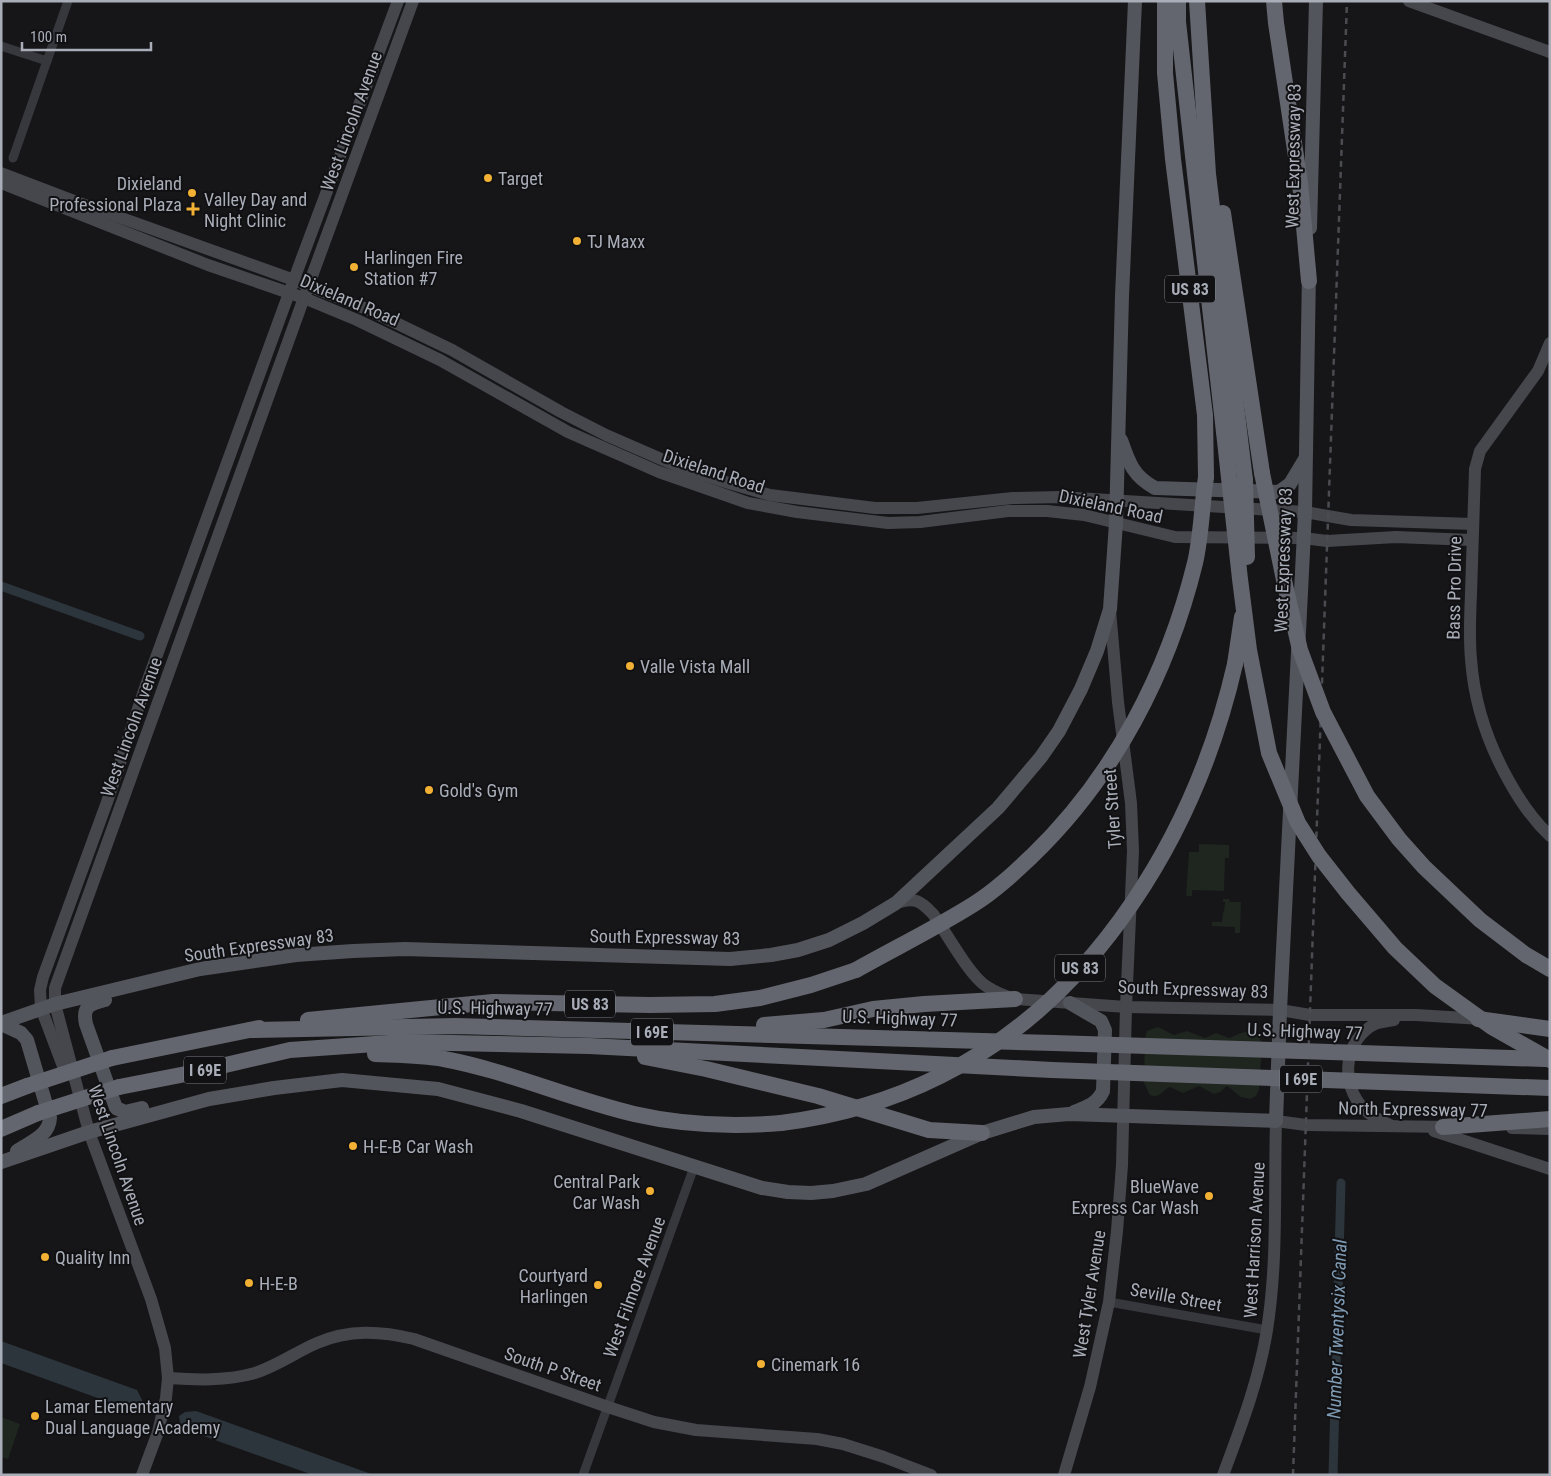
<svg xmlns="http://www.w3.org/2000/svg" width="1551" height="1476" viewBox="0 0 1551 1476" font-family="'Roboto Condensed',sans-serif">
  <style>
    .green { fill: #1e261f }
    .water { fill: #2c353c }
    .lines { fill: none; stroke-linecap: round; stroke-linejoin: round }
    .canal { stroke: #2c353c; stroke-width: 9 }
    .street { stroke: #37383d; stroke-width: 9 }
    .secondary { stroke: #45474d; stroke-width: 12 }
    .primary { stroke: #53555c; stroke-width: 14 }
    .highway { stroke: #63666e; stroke-width: 16 }
    .rail { stroke: #4a4c52; stroke-width: 2.5; stroke-dasharray: 6 5; stroke-linecap: butt }
    .highway-bridge { stroke: #63666e; stroke-width: 16 }
    .poi-dot { fill: #f2b134; stroke: #111113; stroke-width: 2 }
    .labels { text-anchor: middle; dominant-baseline: central; stroke-width: 4; stroke-linejoin: round; paint-order: stroke }
    .shield { fill: #111113; stroke: #7b7e86; stroke-width: 1 }
    .shield-label { font-size: 16px; font-weight: bold; fill: #a8adb8 }
    .street-label { font-size: 18px; fill: #a8adb8; stroke: #111113 }
    .poi-label { font-size: 18px; fill: #a8adb8; stroke: #111113; text-anchor: start }
    .water-label { font-size: 19px; font-style: italic; fill: #7f9bb3; stroke: #111113 }
  </style>
  <rect width="100%" height="100%" fill="#161618"/>
  <!-- green -->
  <g class="green">
    <path d="M 1199,844 L 1229,845 L 1229,858 L 1225,858 L 1224,891 L 1192,890 L 1192,896 L 1186,896 L 1189,852 L 1199,852 Z"/>
    <path d="M 1223,899 L 1229,899 L 1230,902 L 1241,902 L 1240,933 L 1235,933 L 1235,927 L 1212,926 L 1212,922 L 1222,922 L 1223,913 L 1224,912 L 1225,902 L 1223,902 Z"/>
    <path d="M 1158,1027 L 1174,1035 L 1187,1031 L 1205,1038 L 1216,1033 L 1229,1038 C 1241,1034 1256,1022 1262,1044 L 1259,1089 L 1256,1096 L 1250,1099 L 1241,1097 L 1227,1086 L 1220,1092 L 1214,1094 L 1199,1086 L 1183,1093 L 1170,1087 C 1162,1090 1160,1099 1150,1095 L 1144,1083 L 1145,1038 L 1147,1031 Z"/>
    <path d="M 1,1417 L 20,1424 L 8,1459 L 1,1457 Z"/>
  </g>
  <!-- water -->
  <g class="water">
    <path d="M 1,1341 L 137,1390 L 144,1404 L 136,1409 L 128,1409 L 1,1363 Z"/>
    <path d="M 196,1411 L 374,1475 L 313,1475 L 187,1430 L 180,1423 L 179,1416 L 185,1412 Z"/>
  </g>
  <g class="lines">
    <!-- canal -->
    <g class="canal">
      <path d="M 1,586 L 140,636"/>
      <path d="M 1333,1475 L 1341,1183"/>
    </g>
    <!-- street -->
    <g class="street">
      <path d="M 1,46 L 47,61"/>
      <path d="M 13,158 L 68,1"/>
      <path d="M 1109,1302 L 1267,1330"/>
      <path d="M 583,1475 L 694,1167"/>
    </g>
    <!-- secondary -->
    <g class="secondary">
      <path d="M 1409,1 L 1550,52"/>
      <path d="M 1,173 L 77,202 L 294,280 L 369,310 L 452,350 L 561,412 L 606,435 L 684,469 L 722,481 L 770,495 L 875,508 L 917,508 L 1013,498 L 1060,497 L 1305,512 L 1351,520 L 1473,524"/>
      <path d="M 1,183 L 208,265 L 304,298 L 357,320 L 440,360 L 568,432 L 659,472 L 748,503 L 797,512 L 888,523 L 920,522 L 1008,511 L 1047,511 L 1084,515 L 1175,537 L 1303,538 L 1327,541 L 1396,537 L 1472,540"/>
      <path d="M 1550,343 L 1538,371 L 1480,451 L 1475,469 C 1474,511 1472,553 1471,594 C 1470,616 1469,638 1471,659 C 1474,702 1488,744 1509,781 C 1520,801 1533,820 1550,836"/>
      <path d="M 896,903 C 914,897 920,900 933,914 C 946,932 969,975 986,986 C 995,992 1005,996 1015,999 L 1126,1007 L 1280,1010 L 1310,1015 L 1416,1015 L 1482,1019"/>
      <path d="M 66,1074 L 41,1008 L 40,990 L 43,977 L 107,802 L 146,685 L 296,274 L 398,1"/>
      <path d="M 1390,1125 C 1381,1121 1371,1116 1364,1109 C 1340,1085 1343,1040 1375,1024 C 1381,1022 1388,1021 1394,1020"/>
      <path d="M 1512,1128 L 1550,1129"/>
      <path d="M 1434,1131 L 1550,1169"/>
      <path d="M 168,1378 C 197,1380 226,1381 255,1373 C 277,1366 296,1352 317,1343 C 349,1329 381,1331 414,1339 L 608,1407 L 654,1422 L 696,1430 L 817,1439 L 843,1444 L 884,1457 L 931,1475"/>
      <path d="M 142,1475 L 158,1432 L 166,1398 L 168,1378 L 165,1348 L 151,1299 L 89,1132 L 55,1004 L 55,988 L 301,306 L 413,1"/>
      <path d="M 1064,1475 L 1090,1387 L 1109,1302 L 1117,1231 L 1122,1165 L 1126,1007 L 1133,851 L 1131,803 L 1118,702 L 1110,610"/>
      <path d="M 1223,1475 C 1241,1427 1259,1380 1267,1330 C 1278,1261 1274,1190 1276,1121 L 1306,1125 L 1452,1127"/>
    </g>
    <!-- primary -->
    <g class="primary">
      <path d="M 1310,228 L 1316,1"/>
      <path d="M 1121,440 C 1129,463 1133,476 1155,488 L 1279,492 L 1290,484 L 1305,459"/>
      <path d="M 105,1000 C 90,1004 82,1006 86,1024 L 116,1108 L 125,1112 L 142,1108"/>
      <path d="M 1070,1003 L 1101,1021 L 1105,1030 L 1103,1091 C 1097,1104 1087,1107 1074,1112"/>
      <path d="M 1,1023 L 55,1004 L 200,969 L 296,955 L 353,951 L 405,949 L 730,959 L 771,955 L 798,950 L 829,940 L 863,923 L 896,903 L 998,808 L 1041,757 L 1059,731 L 1081,689 L 1097,651 L 1110,609 L 1116,523 L 1122,296 L 1135,1"/>
      <path d="M 1,1024 L 21,1033 L 27,1040 L 50,1118 C 49,1136 30,1142 17,1151"/>
      <path d="M 1,1162 L 89,1132 L 209,1099 L 274,1088 L 342,1080 L 438,1089 L 521,1111 L 762,1188 L 788,1192 L 811,1193 L 833,1191 L 866,1184 L 982,1133 L 1034,1117 L 1069,1114 L 1276,1121 L 1280,1010 L 1305,512 L 1309,272"/>
    </g>
    <!-- highway -->
    <g class="highway">
      <path d="M 1165,1 L 1165,73 L 1173,159 L 1205,415 L 1206,477"/>
      <path d="M 1178,1 L 1178,22 L 1224,432"/>
      <path d="M 1197,1 L 1208,174 L 1245,480"/>
      <path d="M 1274,1 L 1276,23 L 1300,183 L 1309,281"/>
      <path d="M 1223,213 L 1262,473"/>
      <path d="M 1235,664 L 1242,617"/>
      <path d="M 1478,1019 L 1550,1029"/>
      <path d="M 308,1020 L 493,1002 L 650,1005 L 715,1004 L 760,998 L 811,985 L 856,970"/>
      <path d="M 764,1025 L 824,1020 L 873,1009 L 924,1004 L 1015,999"/>
      <path d="M 250,1030 L 456,1026 L 1054,1043"/>
      <path d="M 375,1054 C 398,1055 421,1055 444,1059 C 508,1071 570,1099 634,1114 C 682,1125 732,1127 781,1123"/>
      <path d="M 645,1057 L 706,1069 L 818,1096 L 929,1130 L 982,1133"/>
      <path d="M 112,1058 L 259,1028"/>
      <path d="M 119,1087 L 191,1073 L 290,1050 L 404,1042 L 589,1046 L 1052,1070"/>
      <path d="M 1,1096 L 27,1086"/>
      <path d="M 1443,1127 L 1550,1119"/>
      <path d="M 1,1129 L 38,1113"/>
    </g>
    <!-- rail -->
    <path class="rail" d="M 1293,1475 L 1347,1"/>
    <!-- highway-bridge -->
    <g class="highway-bridge">
      <path d="M 1224,432 L 1240,579 L 1249,650 L 1269,753 L 1298,823 L 1319,856 L 1348,893 L 1395,948 L 1435,986 L 1492,1027 L 1550,1060"/>
      <path d="M 1262,473 L 1285,585 L 1300,650 L 1323,712 L 1367,796 L 1399,839 L 1424,867 L 1480,920 L 1526,955 L 1550,969"/>
      <path d="M 1245,480 L 1247,557"/>
      <path d="M 856,970 C 895,948 936,928 974,904 C 995,891 1014,873 1032,856 C 1114,777 1168,673 1195,563 C 1201,538 1202,504 1206,477"/>
      <path d="M 1054,1043 L 1545,1059"/>
      <path d="M 1052,1070 L 1550,1088"/>
      <path d="M 27,1086 L 112,1058"/>
      <path d="M 38,1113 L 119,1087"/>
      <path d="M 781,1123 C 837,1116 890,1101 940,1076 C 1097,999 1197,830 1235,664"/>
    </g>
  </g>
  <!-- markers -->
  <g class="poi-dot">
    <circle cx="488" cy="178" r="5"/>
    <circle cx="192" cy="193" r="5"/>
    <path d="M190.5 201.5h5v5h5v5h-5v5h-5v-5h-5v-5h5z"/>
    <circle cx="577" cy="241" r="5"/>
    <circle cx="354" cy="267" r="5"/>
    <circle cx="630" cy="666" r="5"/>
    <circle cx="429" cy="790" r="5"/>
    <circle cx="353" cy="1146" r="5"/>
    <circle cx="650" cy="1191" r="5"/>
    <circle cx="1209" cy="1196" r="5"/>
    <circle cx="45" cy="1257" r="5"/>
    <circle cx="249" cy="1283" r="5"/>
    <circle cx="598" cy="1285" r="5"/>
    <circle cx="761" cy="1364" r="5"/>
    <circle cx="35" cy="1416" r="5"/>
  </g>
  <g class="labels">
    <!-- shield labels -->
    <g class="shield">
      <rect x="1165" y="275.5" width="50" height="27" rx="4"/>
      <rect x="1055" y="954.5" width="50" height="27" rx="4"/>
      <rect x="565" y="990.5" width="50" height="27" rx="4"/>
      <rect x="631" y="1018.5" width="42" height="27" rx="4"/>
      <rect x="184" y="1056.5" width="42" height="27" rx="4"/>
      <rect x="1280" y="1065.5" width="42" height="27" rx="4"/>
    </g>
    <g class="shield-label">
      <text x="1190" y="289">US 83</text>
      <text x="1080" y="968">US 83</text>
      <text x="590" y="1004">US 83</text>
      <text x="652" y="1032">I 69E</text>
      <text x="205" y="1070">I 69E</text>
      <text x="1301" y="1079">I 69E</text>
    </g>
    <!-- street labels -->
    <g class="street-label">
      <text transform="translate(351 121) rotate(-70)">West Lincoln Avenue</text>
      <text transform="translate(1293 156) rotate(-89)">West Expressway 83</text>
      <text transform="translate(350 300) rotate(23)">Dixieland Road</text>
      <text transform="translate(714 471) rotate(18)">Dixieland Road</text>
      <text transform="translate(1111 506) rotate(12)">Dixieland Road</text>
      <text transform="translate(1283 560) rotate(-88)">West Expressway 83</text>
      <text transform="translate(1454 588) rotate(-89)">Bass Pro Drive</text>
      <text transform="translate(131 727) rotate(-70)">West Lincoln Avenue</text>
      <text transform="translate(1112 809) rotate(-94)">Tyler Street</text>
      <text transform="translate(665 937) rotate(1)">South Expressway 83</text>
      <text transform="translate(259 945) rotate(-8)">South Expressway 83</text>
      <text transform="translate(1193 989) rotate(2)">South Expressway 83</text>
      <text transform="translate(495 1008) rotate(1)">U.S. Highway 77</text>
      <text transform="translate(900 1018) rotate(2)">U.S. Highway 77</text>
      <text transform="translate(1305 1031) rotate(2)">U.S. Highway 77</text>
      <text transform="translate(1413 1109) rotate(1)">North Expressway 77</text>
      <text transform="translate(118 1155) rotate(71)">West Lincoln Avenue</text>
      <text transform="translate(1254 1240) rotate(-87)">West Harrison Avenue</text>
      <text transform="translate(634 1287) rotate(-70)">West Filmore Avenue</text>
      <text transform="translate(1089 1294) rotate(-81)">West Tyler Avenue</text>
      <text transform="translate(1176 1297) rotate(10)">Seville Street</text>
      <text transform="translate(553 1369) rotate(19)">South P Street</text>
    </g>
    <!-- poi labels -->
    <g class="poi-label">
      <text x="498" y="178">Target</text>
      <text x="182" y="183" text-anchor="end">Dixieland<tspan x="182" dy="21">Professional Plaza</tspan></text>
      <text x="204" y="199">Valley Day and<tspan x="204" dy="21">Night Clinic</tspan></text>
      <text x="587" y="241">TJ Maxx</text>
      <text x="364" y="257">Harlingen Fire<tspan x="364" dy="21">Station #7</tspan></text>
      <text x="640" y="666">Valle Vista Mall</text>
      <text x="439" y="790">Gold's Gym</text>
      <text x="363" y="1146">H-E-B Car Wash</text>
      <text x="640" y="1181" text-anchor="end">Central Park<tspan x="640" dy="21">Car Wash</tspan></text>
      <text x="1199" y="1186" text-anchor="end">BlueWave<tspan x="1199" dy="21">Express Car Wash</tspan></text>
      <text x="55" y="1257">Quality Inn</text>
      <text x="588" y="1275" text-anchor="end">Courtyard<tspan x="588" dy="21">Harlingen</tspan></text>
      <text x="259" y="1283">H-E-B</text>
      <text x="771" y="1364">Cinemark 16</text>
      <text x="45" y="1406">Lamar Elementary<tspan x="45" dy="21">Dual Language Academy</tspan></text>
    </g>
    <!-- water labels -->
    <g class="water-label">
      <text transform="translate(1337 1329) rotate(-88)">Number Twentysix Canal</text>
    </g>
  </g>
  <!-- border -->
  <rect width="1551" height="1476" fill="none" stroke="#a8adb8" stroke-width="5"/>
  <!-- scale -->
  <path d="M22 42v8h129v-8" fill="none" stroke="#a8adb8" stroke-width="2.5"/>
  <text x="30" y="42" font-size="15" fill="#a8adb8" stroke="#111113" stroke-width="4" paint-order="stroke">100 m</text>
</svg>
